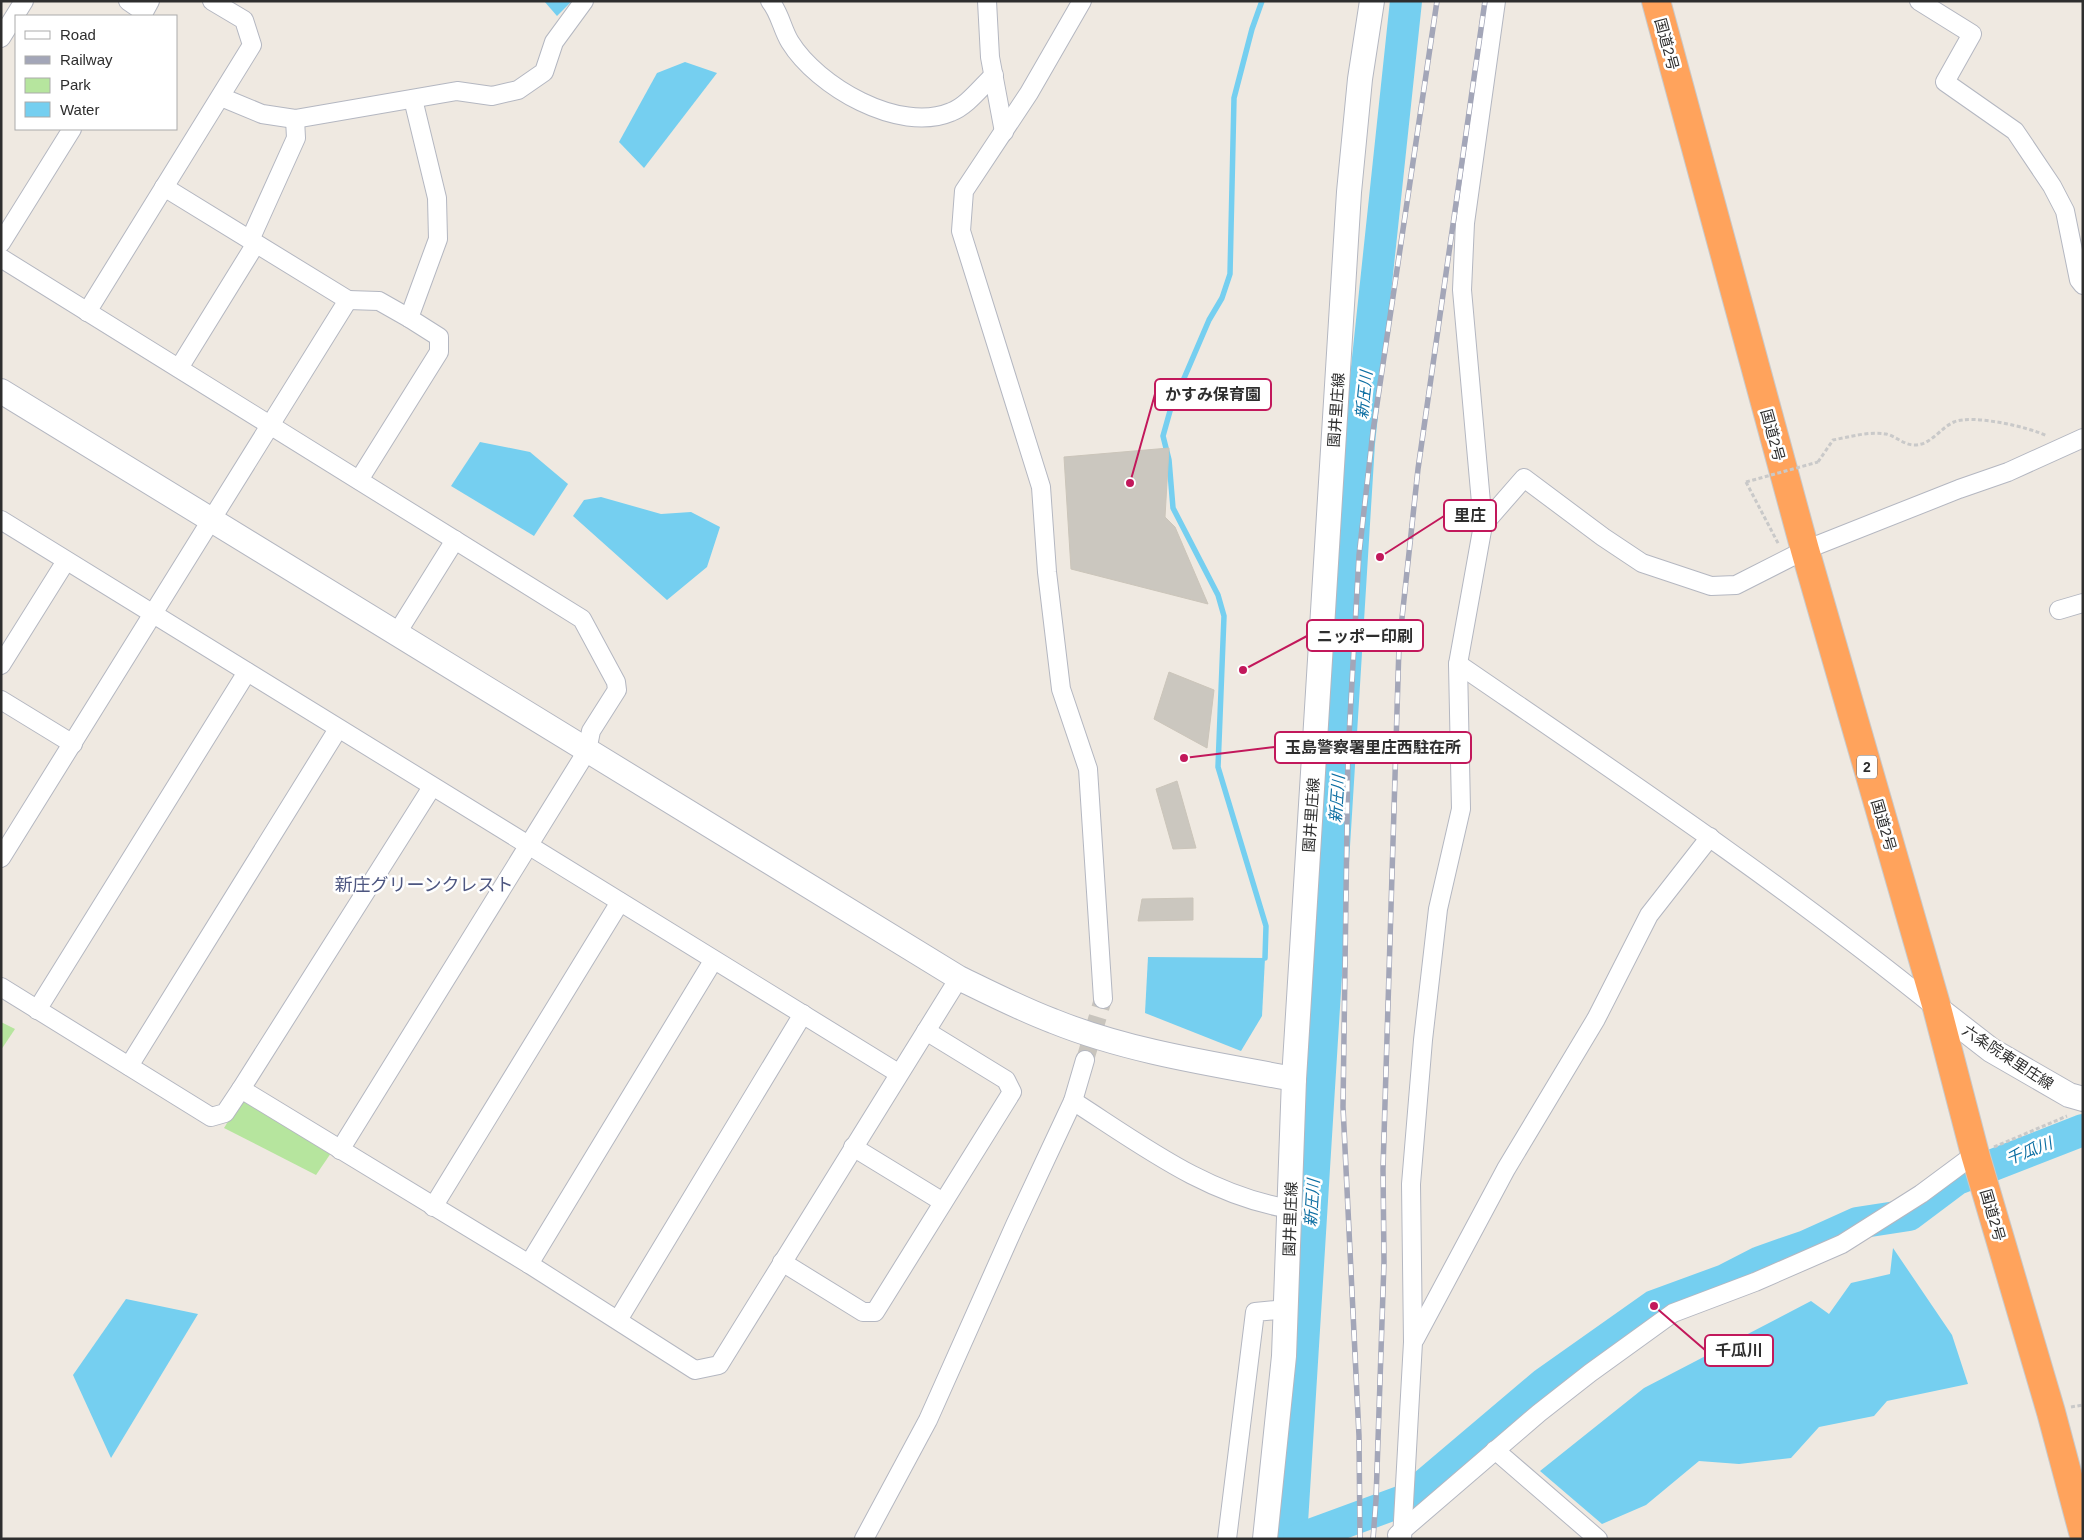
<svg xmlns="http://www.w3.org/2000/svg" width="2084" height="1540" viewBox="0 0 2084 1540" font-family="Arial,'Noto Sans JP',sans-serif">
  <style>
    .green { fill: #b6e59e }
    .water { fill: #75cff0 }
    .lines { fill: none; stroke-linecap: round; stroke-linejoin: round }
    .stream { stroke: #75cff0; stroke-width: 5.5 }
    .river { stroke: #75cff0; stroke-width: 32 }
    .building { fill: #cbc7bf; stroke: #cbc5ba }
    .street-tunnel { stroke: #c8c4bd; stroke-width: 18; stroke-dasharray: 18 9; stroke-linecap: butt }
    .street-casing { stroke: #b4b7c1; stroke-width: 20 }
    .secondary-casing { stroke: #b4b7c1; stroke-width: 26 }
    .highway-casing { stroke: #c9c9c9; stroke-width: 30 }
    .path { stroke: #c9c9c9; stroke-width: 3; stroke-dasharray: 4 2.5; stroke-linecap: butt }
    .street { stroke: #fff; stroke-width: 18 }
    .secondary { stroke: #fff; stroke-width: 24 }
    .highway { stroke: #ffa35c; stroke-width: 28 }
    .rail-casing { stroke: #a3a6b8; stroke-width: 5.5 }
    .rail { stroke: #fff; stroke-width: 4; stroke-dasharray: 11; stroke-linecap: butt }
    .path-bridge { stroke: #c9c9c9; stroke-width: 3; stroke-dasharray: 4 2.5; stroke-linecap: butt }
    .labels { text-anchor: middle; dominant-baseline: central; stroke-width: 5; stroke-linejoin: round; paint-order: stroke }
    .shield { fill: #fff; stroke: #6d6d6d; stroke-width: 1 }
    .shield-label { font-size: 14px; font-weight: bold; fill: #2e2e2e }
    .street-label { font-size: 15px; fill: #2e2e2e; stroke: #fff }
    .water-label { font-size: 16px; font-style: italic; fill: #0d6fa3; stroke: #fff }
    .quarter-label { font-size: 18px; fill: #4d5680; stroke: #fff }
    .leader { fill: none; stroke: #c2185b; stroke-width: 2 }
    .callout-dot { fill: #c2185b; stroke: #fff; stroke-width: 2 }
    .callout { fill: #fff; stroke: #c2185b; stroke-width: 2 }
    .callout-label { font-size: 16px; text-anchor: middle; font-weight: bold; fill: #2e2e2e }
  </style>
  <rect width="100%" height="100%" fill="#efe9e1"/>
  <!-- green -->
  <g class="green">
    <path d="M 1,1022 L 15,1029 L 1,1050 Z"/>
    <path d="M 246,1099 L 331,1153 L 316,1175 L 224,1128 L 240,1102 Z"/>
  </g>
  <!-- water -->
  <g class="water">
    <path d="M 544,1 L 572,1 L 557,16 Z"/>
    <path d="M 685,62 L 717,73 L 644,168 L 619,142 L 657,73 Z"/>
    <path d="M 480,442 L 530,452 L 568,484 L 534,536 L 451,486 Z"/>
    <path d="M 601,497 L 661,514 L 691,512 L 720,527 L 707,567 L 667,600 L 573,516 L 584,500 Z"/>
    <path d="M 1148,957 L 1265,958 L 1262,1016 L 1241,1051 L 1145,1013 Z"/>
    <path d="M 1893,1248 L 1952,1335 L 1968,1384 L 1887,1401 L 1874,1416 L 1819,1427 L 1791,1458 L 1739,1464 L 1699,1461 L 1646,1505 L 1602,1524 L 1540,1471 L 1644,1388 L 1811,1301 L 1829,1314 L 1851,1283 L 1890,1274 Z"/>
    <path d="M 126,1299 L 198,1314 L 111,1458 L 73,1375 Z"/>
  </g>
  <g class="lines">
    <!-- stream -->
    <path class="stream" d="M 1262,1 L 1252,29 L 1234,98 L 1230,274 L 1222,298 L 1209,320 L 1170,411 L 1163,436 L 1169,460 L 1173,508 L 1218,595 L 1224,616 L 1218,767 L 1266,926 L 1265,958"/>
    <!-- river -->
    <g class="river">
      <path d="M 1291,1539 L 1359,443 L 1406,1"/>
      <path d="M 1299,1539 L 1408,1499 L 1545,1383 L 1654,1306 L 1725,1280 L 1760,1262 L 1806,1246 L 1857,1223 L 1909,1215 L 1957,1179 L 2083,1130"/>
    </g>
  </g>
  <!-- building -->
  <g class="building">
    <path d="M 1169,448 L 1165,517 L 1175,527 L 1208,604 L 1071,569 L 1064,457 Z"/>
    <path d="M 1169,672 L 1214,690 L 1207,748 L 1154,719 Z"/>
    <path d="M 1177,781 L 1196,848 L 1173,849 L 1156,789 Z"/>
    <path d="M 1193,898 L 1193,920 L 1138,921 L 1142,899 Z"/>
  </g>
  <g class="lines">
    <!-- street-tunnel -->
    <path class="street-tunnel" d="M 1085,1060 L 1103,999"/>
    <!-- street casing -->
    <g class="street-casing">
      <g id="street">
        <path d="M 128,1 L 144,12 L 150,1"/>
        <path d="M 770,1 C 780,13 782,29 790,42 C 817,86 899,134 951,112 C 967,106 981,87 994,75"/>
        <path d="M 987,1 L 990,57 L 1004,132"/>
        <path d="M 1082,1 L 1029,93 L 964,191 L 961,231 L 1041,487 L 1047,572 L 1061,689 L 1088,769 L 1103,999"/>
        <path d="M 1919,1 L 1972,34 L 1945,82 L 2015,131 L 2052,186 L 2065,211 L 2079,280 L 2083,285"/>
        <path d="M 1,38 L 24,1"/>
        <path d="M 221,97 L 262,114 L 295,119 L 457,91 L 492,96 L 518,90 L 544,72 L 554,42 L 584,1"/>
        <path d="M 250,240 L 296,138 L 295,119"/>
        <path d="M 1,243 L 72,129"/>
        <path d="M 1,258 L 582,619 L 616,682 L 617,690 L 591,731 L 587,751 L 340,1150"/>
        <path d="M 348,300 L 379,301 L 409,318 L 438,239 L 437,198 L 413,99"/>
        <path d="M 87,312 L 252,45 L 244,20 L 212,1"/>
        <path d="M 179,368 L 255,245"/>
        <path d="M 359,480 L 439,352 L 439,337 L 409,318"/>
        <path d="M 1,520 L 898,1073"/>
        <path d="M 1483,525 L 1524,478 L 1603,537 L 1642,563 L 1711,586 L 1736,585 L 1805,550 L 1959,489 L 2008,472 L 2083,438"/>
        <path d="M 2059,610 L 2083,603"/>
        <path d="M 397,633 L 455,540"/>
        <path d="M 1458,664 C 1620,775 1783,884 1936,1008"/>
        <path d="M 1,665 L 66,561"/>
        <path d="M 1,700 L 73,744"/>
        <path d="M 1,858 L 348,300 L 164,187"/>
        <path d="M 1,987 L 211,1117 L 225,1113 L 241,1089 L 529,1264 L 695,1370 L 719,1365 L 959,978"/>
        <path d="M 37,1010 L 247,672"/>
        <path d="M 129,1066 L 338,729"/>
        <path d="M 241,1089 L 432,787"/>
        <path d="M 1073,1101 C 1143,1146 1207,1195 1290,1209"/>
        <path d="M 853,1147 L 943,1202"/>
        <path d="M 433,1207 L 620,902"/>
        <path d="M 782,1262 L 863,1312 L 875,1312 L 1012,1092 L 1006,1080 L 926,1031"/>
        <path d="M 529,1264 L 713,961"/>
        <path d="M 618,1320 L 803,1014"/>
        <path d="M 1415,1339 L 1506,1169 L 1596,1019 L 1649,915 L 1710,837"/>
        <path d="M 1495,1450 L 1598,1539"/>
        <path d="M 1397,1535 L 1539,1413 L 1590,1373 L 1673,1313 L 1755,1282 L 1842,1244 L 1921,1194 L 1975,1154"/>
        <path d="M 864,1539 L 928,1420 L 1015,1225 L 1073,1101 L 1085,1060"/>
        <path d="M 1227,1539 L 1255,1312 L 1287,1309"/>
        <path d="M 1402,1539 L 1413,1342 L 1411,1184 L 1423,1040 L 1438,909 L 1461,809 L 1458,664 L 1483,525 L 1462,290 L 1465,223 L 1496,1"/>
      </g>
    </g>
    <!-- secondary casing -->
    <g class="secondary-casing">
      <g id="secondary">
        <path d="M 1,391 L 959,978 C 990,993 1021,1009 1053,1021 C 1130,1052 1214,1064 1294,1079"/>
        <path d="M 1937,1008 L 1991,1050 L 2069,1095 L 2083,1099"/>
        <path d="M 1265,1539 L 1284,1356 L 1294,1079 L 1349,192 L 1360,79 L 1372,1"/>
      </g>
    </g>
    <!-- highway casing -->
    <g class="highway-casing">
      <path id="highway" d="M 1656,1 L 1805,550 L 1937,1008 L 1975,1154 L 2051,1412 L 2083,1532"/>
    </g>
    <!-- path -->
    <g class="path">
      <path d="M 1818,462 L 1833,440 C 1849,437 1870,431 1886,434 C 1896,436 1903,445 1915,445 C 1931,445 1940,428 1954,422 C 1972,414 2029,427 2047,436"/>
      <path d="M 1746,482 L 1779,545"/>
      <path d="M 1994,1147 L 2067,1116"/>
      <path d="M 2071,1407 L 2083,1405"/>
    </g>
    <!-- street -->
    <use href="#street" class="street"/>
    <!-- secondary -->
    <use href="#secondary" class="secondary"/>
    <!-- highway -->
    <use href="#highway" class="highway"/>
    <!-- rail casing -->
    <g class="rail-casing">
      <g id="rail">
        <path d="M 1360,1539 L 1359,1436 L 1343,1107 L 1348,754 L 1359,555 L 1373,431 L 1437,1"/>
        <path d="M 1373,1539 L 1376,1500 L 1384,1262 L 1383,1169 L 1399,646 L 1418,469 L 1485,1"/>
      </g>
    </g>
    <!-- rail -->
    <use href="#rail" class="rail"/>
    <!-- path-bridge -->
    <path class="path-bridge" d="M 1746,482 L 1818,462"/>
  </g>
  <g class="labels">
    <!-- shield labels -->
    <rect class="shield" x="1857" y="755.5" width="20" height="23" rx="4"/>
    <g class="shield-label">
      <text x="1867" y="767">2</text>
    </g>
    <!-- street labels -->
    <g class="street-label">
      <text transform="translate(1667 44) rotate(75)">国道2号</text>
      <text transform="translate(1336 410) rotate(-86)">園井里庄線</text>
      <text transform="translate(1773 435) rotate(75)">国道2号</text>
      <text transform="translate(1311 815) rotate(-86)">園井里庄線</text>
      <text transform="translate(1884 825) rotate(74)">国道2号</text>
      <text transform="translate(2008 1057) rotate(33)">六条院東里庄線</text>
      <text transform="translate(1993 1215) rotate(74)">国道2号</text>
      <text transform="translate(1290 1219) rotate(-88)">園井里庄線</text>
    </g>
    <!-- water labels -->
    <g class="water-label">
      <text transform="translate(1364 395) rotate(-84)">新圧川</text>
      <text transform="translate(1337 799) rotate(-86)">新圧川</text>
      <text transform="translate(2029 1151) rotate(-21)">千瓜川</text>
      <text transform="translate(1312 1203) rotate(-86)">新圧川</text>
    </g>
    <!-- quarter labels -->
    <g class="quarter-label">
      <text x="424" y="885">新庄グリーンクレスト</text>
    </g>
  </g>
  <!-- callouts -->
  <path class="leader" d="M1130 483L1155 394M1380 557L1444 516M1243 670L1307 636M1184 758L1275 747M1654 1306L1705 1350"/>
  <g class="callout-dot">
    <circle cx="1130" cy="483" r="5"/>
    <circle cx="1380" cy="557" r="5"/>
    <circle cx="1243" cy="670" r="5"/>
    <circle cx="1184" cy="758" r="5"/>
    <circle cx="1654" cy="1306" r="5"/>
  </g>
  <g class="callout">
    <rect x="1155" y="379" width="116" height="31" rx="5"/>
    <rect x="1444" y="500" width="52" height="31" rx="5"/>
    <rect x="1307" y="620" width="116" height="31" rx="5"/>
    <rect x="1275" y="732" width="196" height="31" rx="5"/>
    <rect x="1705" y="1335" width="68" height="31" rx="5"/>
  </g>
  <g class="callout-label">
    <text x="1213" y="400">かすみ保育園</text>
    <text x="1470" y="521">里庄</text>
    <text x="1365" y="642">ニッポー印刷</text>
    <text x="1373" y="753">玉島警察署里庄西駐在所</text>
    <text x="1739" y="1356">千瓜川</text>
  </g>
  <!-- border -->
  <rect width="2084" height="1540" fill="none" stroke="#2e2e2e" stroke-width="5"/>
  <!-- legend -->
  <rect x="15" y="15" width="162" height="115" fill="#ffffff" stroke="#ababab"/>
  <rect x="25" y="31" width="25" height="8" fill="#ffffff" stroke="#ababab"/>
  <text x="60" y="40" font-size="15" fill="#2e2e2e">Road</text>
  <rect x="25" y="56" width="25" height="8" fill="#a3a6b8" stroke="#ababab"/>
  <text x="60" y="65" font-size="15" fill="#2e2e2e">Railway</text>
  <rect x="25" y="78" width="25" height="15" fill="#b6e59e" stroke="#ababab"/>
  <text x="60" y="90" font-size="15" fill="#2e2e2e">Park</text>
  <rect x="25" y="102" width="25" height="15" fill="#75cff0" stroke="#ababab"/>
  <text x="60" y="115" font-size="15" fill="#2e2e2e">Water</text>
</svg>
